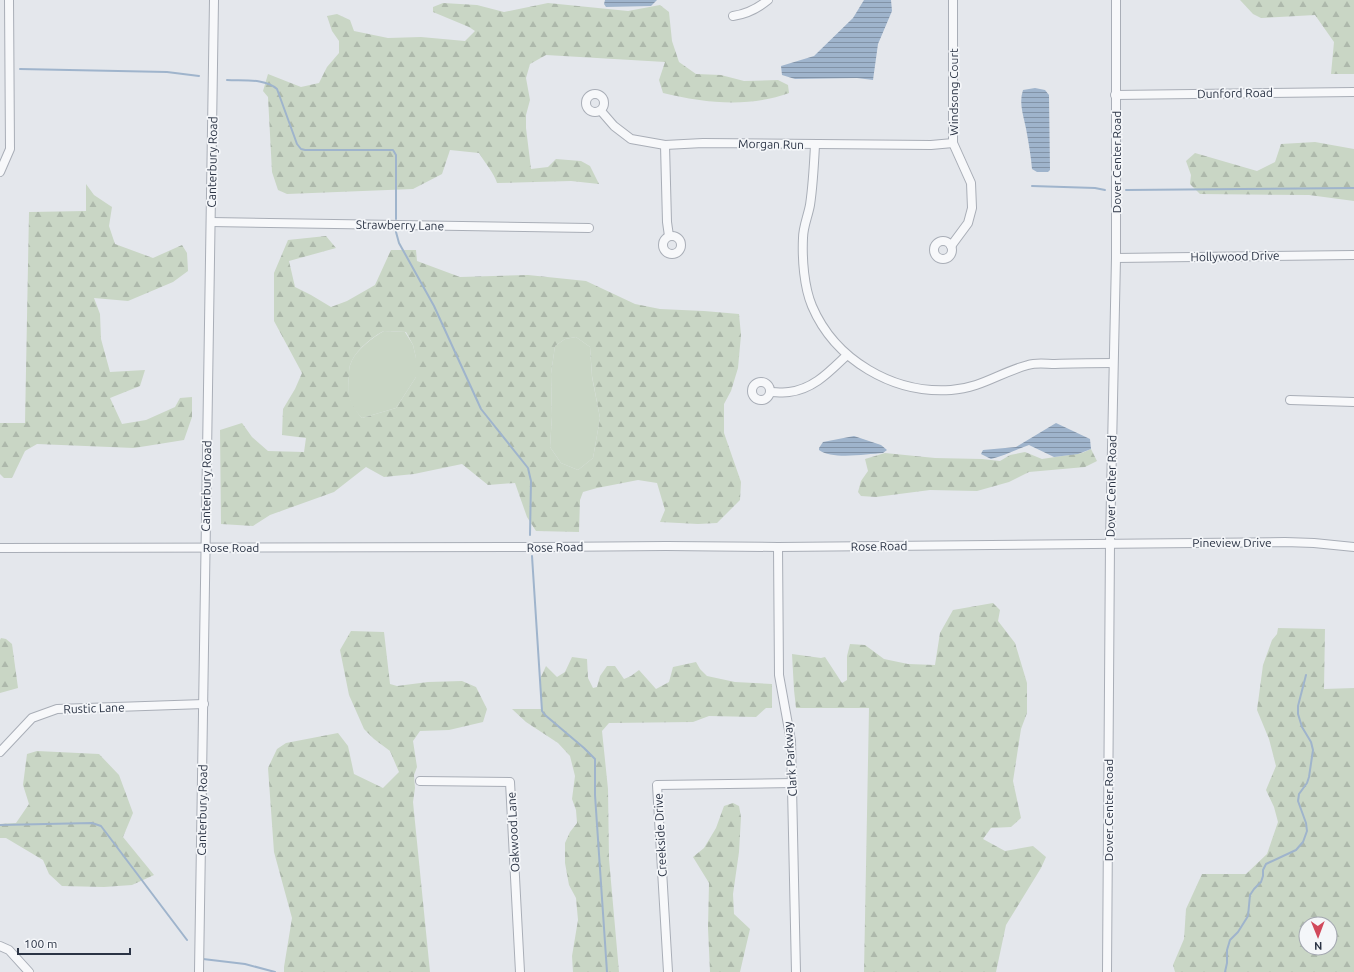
<svg xmlns="http://www.w3.org/2000/svg" width="1354" height="972" viewBox="0 0 1354 972" font-family="Ubuntu,sans-serif">
  <style>
    .grass { fill: #c9d6c5 }
    .forest { fill: url(#forest-firs); fill-rule: evenodd }
    .water { fill: url(#water-rules) }
    .lines { fill: none; stroke-linecap: round; stroke-linejoin: round }
    .stream { stroke: #9fb4cc; stroke-width: 2 }
    .minor-casing { stroke: #a9aeb7; stroke-width: 10 }
    .minor { stroke: #f7f8fa; stroke-width: 8 }
    .labels { text-anchor: middle; dominant-baseline: central; stroke-width: 3.5; stroke-linejoin: round; paint-order: stroke }
    .street-label { font-size: 12px; fill: #2b3445; stroke: #f4f6f9 }
  </style>
  <defs>
    <pattern id="forest-firs" width="22" height="20" patternUnits="userSpaceOnUse"><rect width="22" height="20" fill="#c9d6c5"/><path d="M5 1l3.5 6h-7zM16 11l3.5 6h-7z" fill="#adb8ab"/></pattern>
    <pattern id="water-rules" width="6" height="5" patternUnits="userSpaceOnUse"><rect width="6" height="5" fill="#9fb4cc"/><path d="M0 2.5h6" fill="none" stroke="#8293a7"/></pattern>
  </defs>
  <rect width="100%" height="100%" fill="#e4e7ec"/>
  <!-- grass -->
  <g class="grass">
    <path d="M 384,331 L 405,332 L 413,345 L 416,358 L 416,377 L 396,408 L 362,418 C 348,403 347,395 349,375 C 349,371 349,366 351,363 C 355,351 373,337 384,331 Z"/>
    <path d="M 576,337 L 590,347 L 592,377 L 600,418 L 593,458 L 578,470 L 561,463 L 550,447 L 552,416 L 551,374 L 555,346 L 565,339 Z"/>
  </g>
  <!-- forest -->
  <g class="forest">
    <path d="M 1240,0 L 1354,0 L 1354,74 L 1331,74 L 1334,42 L 1315,15 L 1261,18 L 1253,14 Z"/>
    <path d="M 443,3 L 477,5 L 504,12 L 548,3 L 628,11 L 660,5 L 669,12 L 672,41 L 679,62 L 696,74 L 721,75 L 744,81 L 778,80 L 788,85 L 789,93 C 748,108 705,103 663,93 L 659,80 L 665,62 L 546,55 L 530,64 L 526,78 L 530,100 L 526,115 L 526,128 L 531,169 L 548,167 L 556,159 L 581,161 L 590,166 L 599,184 L 571,181 L 497,183 C 494,173 485,163 479,153 L 450,150 L 442,174 L 413,189 L 287,194 L 278,190 L 272,172 L 268,97 L 263,91 L 268,74 L 301,87 L 319,83 L 327,67 L 339,53 L 339,41 L 332,31 L 327,16 L 337,14 L 350,20 L 354,31 L 388,38 L 421,37 L 465,41 L 475,31 L 469,27 L 433,12 L 433,7 Z"/>
    <path d="M 1315,142 L 1354,149 L 1354,201 L 1309,195 L 1200,194 L 1190,184 L 1191,175 L 1186,161 L 1195,153 L 1257,171 L 1275,162 L 1281,144 Z"/>
    <path d="M 86,184 L 94,195 L 112,207 L 109,226 L 115,244 L 153,258 L 182,245 L 187,253 L 188,271 L 173,282 L 128,301 L 94,298 L 100,314 L 101,339 L 110,372 L 145,370 L 140,386 L 110,398 L 122,424 L 146,420 L 175,407 L 180,398 L 192,397 L 192,417 L 184,440 L 134,448 L 37,444 L 25,451 L 12,478 L 4,478 L 0,474 L 0,423 L 25,423 L 29,212 L 86,211 Z"/>
    <path d="M 326,236 L 336,248 L 289,261 L 295,287 L 311,295 L 331,307 L 347,301 L 375,285 L 391,250 L 416,250 L 417,261 L 460,277 L 528,275 L 586,281 L 635,304 L 660,309 L 704,311 L 739,314 L 741,335 L 738,368 L 731,391 L 724,404 L 724,433 L 741,482 L 740,500 L 717,523 L 698,524 L 660,522 L 665,510 L 657,483 L 638,480 L 597,488 L 583,492 L 580,500 L 579,532 L 536,531 L 527,517 L 515,483 L 488,485 L 462,464 L 414,474 L 384,477 L 366,467 L 334,492 L 270,515 L 253,526 L 221,524 L 220,430 L 242,423 L 252,437 L 268,451 L 304,452 L 306,438 L 282,435 L 283,409 L 295,389 L 302,373 L 274,321 L 274,273 L 288,240 ZM 384,331 L 406,332 L 413,345 L 416,358 L 416,377 L 396,408 L 362,418 C 349,403 347,394 349,375 C 349,371 349,366 351,363 C 355,351 373,336 384,331 ZM 576,337 L 590,347 L 592,376 L 600,418 L 593,458 L 578,470 L 561,463 L 550,447 L 552,416 L 551,374 L 555,346 L 565,339 Z"/>
    <path d="M 1091,449 L 1097,461 L 1085,467 L 1029,472 L 1009,482 L 977,491 L 930,490 L 876,497 L 861,496 L 858,492 L 861,481 L 868,471 L 865,459 L 885,453 L 935,458 L 982,459 L 1000,461 L 1010,455 L 1025,452 L 1042,459 L 1082,453 Z"/>
    <path d="M 993,603 L 1000,610 L 998,621 L 1015,643 L 1027,683 L 1027,713 L 1021,729 L 1013,781 L 1021,818 L 1011,827 L 991,828 L 983,839 L 1005,851 L 1033,846 L 1046,857 L 1041,868 L 1006,925 L 996,972 L 864,972 L 869,708 L 796,708 L 794,690 L 792,654 L 821,658 L 825,657 L 842,683 L 847,680 L 847,656 L 850,644 L 865,645 L 884,659 L 908,664 L 935,665 L 940,633 L 953,610 Z"/>
    <path d="M 1278,628 L 1325,629 L 1324,689 L 1354,688 L 1354,972 L 1175,972 L 1173,965 L 1184,939 L 1186,909 L 1202,874 L 1246,874 L 1267,854 L 1278,822 L 1274,807 L 1266,790 L 1276,766 L 1269,739 L 1257,710 L 1263,665 L 1272,640 L 1277,634 ZM 1306,924 L 1330,924 L 1330,948 L 1306,948 Z"/>
    <path d="M 351,631 L 384,632 L 390,684 L 397,686 L 428,682 L 462,681 L 476,687 L 487,709 L 483,722 L 449,730 L 420,731 L 413,741 L 417,767 L 414,775 L 415,788 L 413,802 L 430,972 L 284,972 L 284,967 L 292,918 L 274,852 L 268,768 L 277,749 L 286,743 L 338,733 L 348,746 L 354,774 L 383,788 L 399,772 L 390,751 L 374,739 L 364,729 L 349,695 L 340,650 Z"/>
    <path d="M 1,638 L 6,639 L 12,644 L 18,688 L 0,693 L 0,640 Z"/>
    <path d="M 572,657 L 587,659 L 588,678 L 593,688 L 597,687 L 600,676 L 607,666 L 615,666 L 624,679 L 631,676 L 639,670 L 656,689 L 669,682 L 673,667 L 696,662 L 700,669 L 707,676 L 735,682 L 772,684 L 772,708 L 766,708 L 756,717 L 709,716 L 693,722 L 609,723 L 602,731 L 608,789 L 609,859 L 619,972 L 573,972 L 572,956 L 578,920 L 576,898 L 569,885 L 565,863 L 565,843 L 570,832 L 577,823 L 576,810 L 572,799 L 575,776 L 570,756 L 558,743 L 526,722 L 512,709 L 542,709 L 540,679 L 546,666 L 557,677 L 565,672 Z"/>
    <path d="M 37,751 L 99,754 L 119,775 L 133,813 L 123,837 L 154,875 L 132,885 L 104,887 L 62,886 L 49,874 L 43,860 L 6,838 L 0,838 L 0,824 L 16,823 L 29,804 L 23,785 L 27,754 Z"/>
    <path d="M 733,803 L 739,806 L 741,817 L 739,852 L 733,894 L 734,914 L 750,929 L 740,972 L 710,972 L 708,928 L 709,883 L 693,857 L 704,848 L 716,828 L 724,806 Z"/>
  </g>
  <!-- water -->
  <g class="water">
    <path d="M 605,0 L 657,0 L 651,6 L 606,7 L 604,4 Z"/>
    <path d="M 864,0 L 891,0 L 892,11 L 878,44 L 873,80 L 857,78 L 795,79 L 782,75 L 781,66 L 814,56 L 853,18 Z"/>
    <path d="M 1035,88 L 1045,90 L 1049,95 L 1050,170 L 1048,172 L 1037,172 L 1032,169 C 1031,157 1029,145 1027,134 C 1025,119 1018,105 1023,90 Z"/>
    <path d="M 1056,423 L 1090,439 L 1091,449 L 1078,454 L 1054,457 L 1029,445 C 1015,450 1004,456 991,459 L 981,454 L 983,450 L 1016,447 Z"/>
    <path d="M 854,436 L 881,445 L 887,450 L 883,453 C 867,454 832,460 819,450 L 819,448 L 823,442 Z"/>
  </g>
  <g class="lines">
    <!-- stream -->
    <g class="stream">
      <path d="M 20,69 L 167,72 L 199,76"/>
      <path d="M 227,80 C 243,81 265,78 277,89 L 297,144 L 301,149 L 305,150 L 393,150 L 396,155 L 396,219"/>
      <path d="M 1032,186 L 1095,188 L 1105,190"/>
      <path d="M 1126,190 L 1354,188"/>
      <path d="M 396,232 L 399,243 L 434,306 L 481,409 L 528,468 L 531,481 L 530,535"/>
      <path d="M 532,556 L 542,711 L 545,715 L 584,748 L 595,759 L 595,795 L 607,972"/>
      <path d="M 0,825 L 92,823 L 101,826 L 187,940"/>
      <path d="M 203,959 L 245,964 L 275,972"/>
      <path d="M 1225,972 L 1227,963 L 1227,950 L 1230,940 L 1238,932 L 1248,916 L 1250,895 L 1254,889 L 1261,882 L 1263,876 L 1263,870 L 1266,864 L 1296,850 L 1303,842 L 1307,831 L 1306,823 L 1298,801 L 1299,794 L 1307,783 L 1309,777 L 1313,750 L 1311,742 L 1302,727 L 1298,714 L 1298,706 L 1306,675"/>
    </g>
    <!-- minor casing -->
    <g class="minor-casing">
      <g id="minor">
        <path d="M 733,16 C 747,14 757,9 768,0"/>
        <circle cx="595" cy="103" r="9"/>
        <path d="M 1115,95 L 1354,92"/>
        <path d="M 601,111 L 614,126 L 631,139 L 665,145 L 703,143 L 931,145 L 953,143"/>
        <path d="M 665,145 L 667,222 L 669,236"/>
        <path d="M 815,145 C 814,165 813,185 810,205 C 808,216 803,227 803,238 C 802,259 804,287 812,306 C 835,360 893,394 951,390 C 981,388 1001,372 1028,365 C 1037,362 1047,364 1055,364 C 1075,363 1094,363 1113,363"/>
        <path d="M 0,172 L 10,149 L 9,0"/>
        <path d="M 211,222 L 589,228"/>
        <circle cx="672" cy="245" r="9"/>
        <circle cx="943" cy="250" r="9"/>
        <path d="M 951,246 L 968,223 L 972,208 L 971,183 L 953,143 L 953,0"/>
        <path d="M 1116,258 L 1354,255"/>
        <circle cx="761" cy="391" r="9"/>
        <path d="M 770,392 C 776,392 783,393 789,392 C 814,389 830,371 847,355"/>
        <path d="M 1290,400 L 1354,402"/>
        <path d="M 778,547 L 779,675 L 791,741 L 796,972"/>
        <path d="M 0,548 L 544,547 L 666,546 L 778,547 L 1285,542 L 1314,543 L 1354,547"/>
        <path d="M 0,752 L 32,718 L 57,709 L 204,704"/>
        <path d="M 420,781 L 510,782 L 520,972"/>
        <path d="M 0,946 L 9,950 L 29,972"/>
        <path d="M 199,972 L 214,0"/>
        <path d="M 668,972 L 657,785 L 793,783"/>
        <path d="M 1107,972 L 1110,543 L 1116,258 L 1116,0"/>
      </g>
    </g>
    <!-- minor -->
    <use href="#minor" class="minor"/>
  </g>
  <g class="labels">
    <!-- street labels -->
    <g class="street-label">
      <text transform="translate(953 92) rotate(-90)">Windsong Court</text>
      <text transform="translate(1235 93) rotate(-1)">Dunford Road</text>
      <text transform="translate(771 144) rotate(1)">Morgan Run</text>
      <text transform="translate(212 162) rotate(-89)">Canterbury Road</text>
      <text transform="translate(1116 162) rotate(-90)">Dover Center Road</text>
      <text transform="translate(400 225) rotate(1)">Strawberry Lane</text>
      <text transform="translate(1235 256) rotate(-1)">Hollywood Drive</text>
      <text transform="translate(206 486) rotate(-89)">Canterbury Road</text>
      <text transform="translate(1111 486) rotate(-89)">Dover Center Road</text>
      <text x="1232" y="542">Pineview Drive</text>
      <text transform="translate(879 546) rotate(-1)">Rose Road</text>
      <text x="231" y="547">Rose Road</text>
      <text transform="translate(555 547) rotate(-1)">Rose Road</text>
      <text transform="translate(94 708) rotate(-2)">Rustic Lane</text>
      <text transform="translate(790 759) rotate(-94)">Clark Parkway</text>
      <text transform="translate(202 810) rotate(-89)">Canterbury Road</text>
      <text transform="translate(1108 810) rotate(-90)">Dover Center Road</text>
      <text transform="translate(513 832) rotate(-93)">Oakwood Lane</text>
      <text transform="translate(660 835) rotate(-93)">Creekside Drive</text>
    </g>
  </g>
  <!-- north arrow -->
  <g transform="translate(1318 936) rotate(179)"><circle r="19" fill="#f4f6f9" stroke="#a4a8b1"/>
  <path d="M0-3L7 15L0 10L-7 15Z" fill="#d1495b"/>
  <text y="-6" font-size="11" font-weight="bold" text-anchor="middle" fill="#2b3445">N</text>
  </g>
  <!-- scale -->
  <path d="M18 948v6h112v-6" fill="none" stroke="#2b3445" stroke-width="2"/>
  <text x="24" y="948" font-size="12" fill="#2b3445" stroke="#f4f6f9" stroke-width="3" paint-order="stroke">100 m</text>
</svg>
